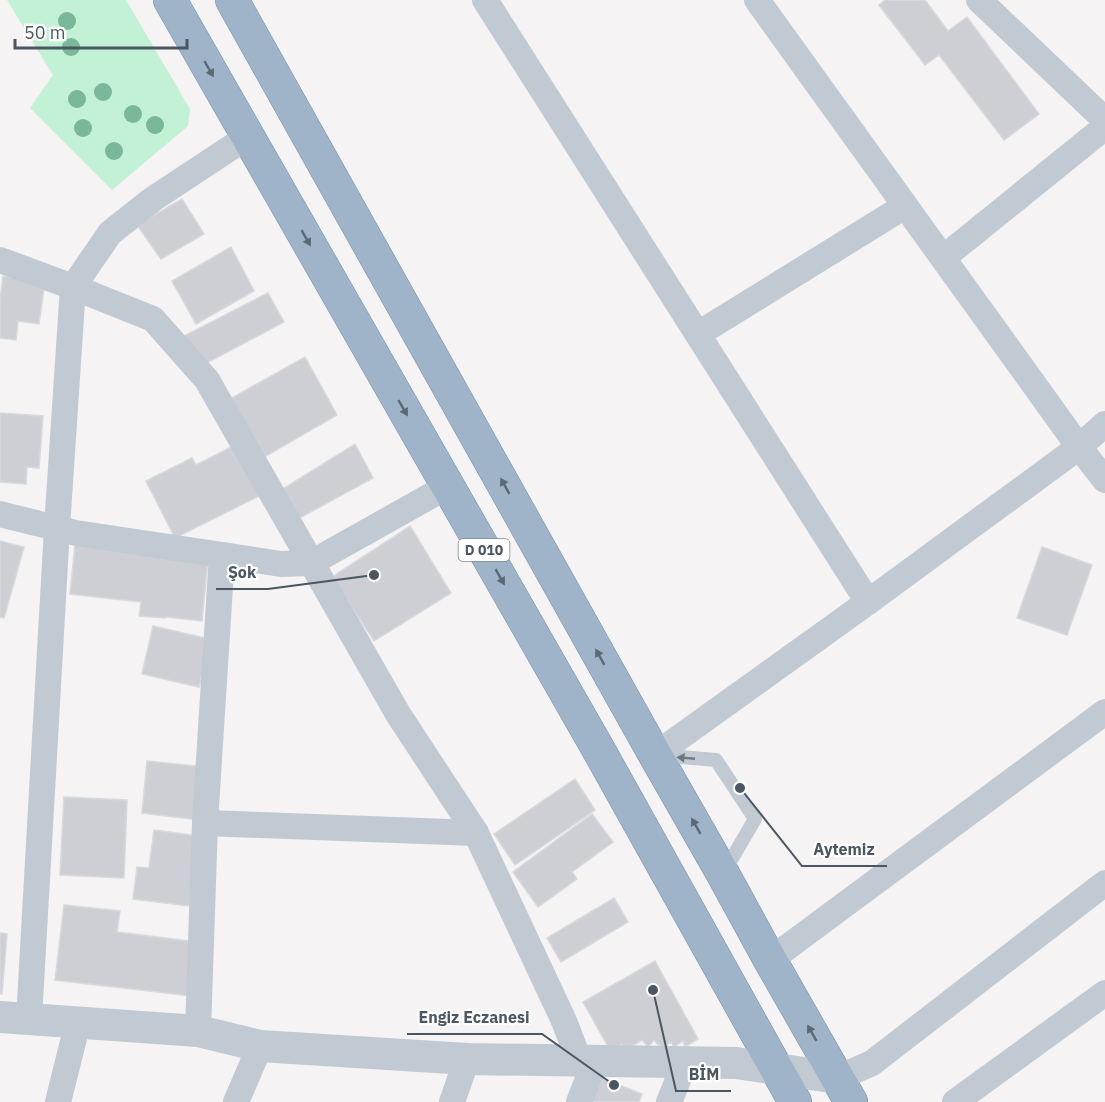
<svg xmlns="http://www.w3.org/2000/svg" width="1105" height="1102" viewBox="0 0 1105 1102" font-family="'IBM Plex Sans',sans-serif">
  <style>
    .green { fill: #c3f1d5 }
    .building { fill: #cdcfd5; stroke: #d7d9de; stroke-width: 1.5 }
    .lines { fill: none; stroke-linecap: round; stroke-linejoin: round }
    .trunk-casing { stroke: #7690ad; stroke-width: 34 }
    .service { stroke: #c1cad2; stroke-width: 14 }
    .minor { stroke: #c1cad2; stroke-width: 26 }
    .tertiary { stroke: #c1cad2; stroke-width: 32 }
    .trunk { stroke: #9fb4c9; stroke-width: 33 }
    .tree { fill: #7bb799 }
    .oneway { fill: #5b6976 }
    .oneway2 { fill: #6e7983 }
    .labels { text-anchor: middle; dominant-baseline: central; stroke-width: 4.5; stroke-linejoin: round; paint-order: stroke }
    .shield { fill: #fff; stroke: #808990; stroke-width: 1.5 }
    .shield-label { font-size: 14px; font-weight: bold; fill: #4a5661 }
    .leader { fill: none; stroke: #4a5661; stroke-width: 2 }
    .callout-dot { fill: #4a5661; stroke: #fff; stroke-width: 2 }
    .callout-label { font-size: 16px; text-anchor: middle; font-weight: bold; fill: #4a5661; stroke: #fff; stroke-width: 4.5; stroke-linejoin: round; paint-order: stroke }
  </style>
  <rect width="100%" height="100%" fill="#f5f3f3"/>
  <!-- green -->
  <path class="green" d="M 7,0 L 126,0 L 190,109 L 188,126 L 112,190 L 30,108 L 53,75 Z"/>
  <!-- building -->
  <g class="building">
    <path d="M 885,0 L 925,0 L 948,31 L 967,17 L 1039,114 L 1004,140 L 939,55 L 925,65 L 879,5 Z"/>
    <path d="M 182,199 L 204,234 L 161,259 L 137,225 Z"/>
    <path d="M 231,247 L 254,291 L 196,324 L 172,281 Z"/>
    <path d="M 3,276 L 45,282 L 39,324 L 18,321 L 16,340 L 0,338 L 0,300 Z"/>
    <path d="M 268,293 L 284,322 L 197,368 L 182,337 Z"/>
    <path d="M 305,357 L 337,415 L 254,463 L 221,404 Z"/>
    <path d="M 0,413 L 43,416 L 39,468 L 27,467 L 26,484 L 0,482 Z"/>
    <path d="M 239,443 L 265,493 L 175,538 L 146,481 L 192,458 L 196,465 Z"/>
    <path d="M 355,444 L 373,478 L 296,520 L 278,492 Z"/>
    <path d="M 410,526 L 451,593 L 374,641 L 332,577 Z"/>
    <path d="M 0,541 L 24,547 L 4,618 L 0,617 Z"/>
    <path d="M 75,545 L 208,559 L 202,621 L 166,617 L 165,618 L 139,616 L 141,602 L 70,594 Z"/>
    <path d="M 1042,547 L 1092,565 L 1067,635 L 1017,618 Z"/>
    <path d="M 153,626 L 210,639 L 199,687 L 142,674 Z"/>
    <path d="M 147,761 L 204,767 L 199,820 L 142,813 Z"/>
    <path d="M 575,779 L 595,810 L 515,865 L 494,834 Z"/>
    <path d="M 64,797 L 127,800 L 124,878 L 60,875 Z"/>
    <path d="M 592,814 L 613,842 L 572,872 L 577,879 L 538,907 L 513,872 Z"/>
    <path d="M 154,830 L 205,837 L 197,907 L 133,899 L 137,867 L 149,868 Z"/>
    <path d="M 614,898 L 628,922 L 561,962 L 547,938 Z"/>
    <path d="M 64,905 L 120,911 L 117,932 L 197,942 L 191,996 L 55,980 Z"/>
    <path d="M 0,933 L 7,934 L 2,994 L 0,994 Z"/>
    <path d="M 655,961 L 698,1039 L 685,1047 L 683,1041 L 674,1047 L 671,1042 L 662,1049 L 654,1040 L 648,1047 L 642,1040 L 624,1051 L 622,1044 L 611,1052 L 583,1002 Z"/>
    <path d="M 599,1077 L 642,1094 L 639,1102 L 589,1102 Z"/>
  </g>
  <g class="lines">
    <!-- trunk casing -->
    <g class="trunk-casing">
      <g id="trunk">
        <path d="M 170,0 L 601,754 L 795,1102"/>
        <path d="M 232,0 L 655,755 L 723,874 L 770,960 L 851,1102"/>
      </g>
    </g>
    <!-- service -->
    <path class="service" d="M 657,755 L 716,760 L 755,819 L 724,872"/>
    <!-- minor -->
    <g class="minor">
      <path d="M 485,0 L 868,602"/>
      <path d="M 757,0 L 1079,447 L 1105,480"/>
      <path d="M 979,0 L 1105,120"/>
      <path d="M 943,258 L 1105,127"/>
      <path d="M 0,260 L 73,287 L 153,319 L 207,380 L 398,714 L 476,833 L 564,1021 L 579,1060"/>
      <path d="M 698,334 L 905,206"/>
      <path d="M 0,514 L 76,533 L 281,564 L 311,563 L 448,486"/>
      <path d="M 655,755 L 868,602 L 1079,447 L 1105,424"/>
      <path d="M 205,823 L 476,833"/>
      <path d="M 770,960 L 1105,712"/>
      <path d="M 29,1019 L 57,528 L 73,287 L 110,233 L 153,199 L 247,137"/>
      <path d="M 198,1031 L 205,823 L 222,555"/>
      <path d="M 838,1078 L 872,1063 L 1105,883"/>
      <path d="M 58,1102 L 78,1022"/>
      <path d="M 236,1102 L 260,1046"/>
      <path d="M 452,1102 L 467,1059"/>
      <path d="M 579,1102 L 595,1061"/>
      <path d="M 669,1102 L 685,1063"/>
      <path d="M 955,1102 L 1105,993"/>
    </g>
    <!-- tertiary -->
    <path class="tertiary" d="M 0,1017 L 198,1031 L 260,1046 L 467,1059 L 736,1063 L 838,1078"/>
    <!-- trunk -->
    <use href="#trunk" class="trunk"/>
  </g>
  <!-- trees -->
  <g class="tree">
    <circle cx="67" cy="21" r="9"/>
    <circle cx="71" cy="47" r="9"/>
    <circle cx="103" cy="92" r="9"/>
    <circle cx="77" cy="99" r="9"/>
    <circle cx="133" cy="114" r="9"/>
    <circle cx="155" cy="125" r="9"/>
    <circle cx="83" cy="128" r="9"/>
    <circle cx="114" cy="151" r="9"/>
  </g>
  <!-- one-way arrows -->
  <defs><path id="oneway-solid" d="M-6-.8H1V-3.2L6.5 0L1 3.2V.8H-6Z" transform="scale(1.5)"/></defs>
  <g class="oneway">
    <use href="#oneway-solid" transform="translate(209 69) rotate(60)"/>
    <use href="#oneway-solid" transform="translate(306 238) rotate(60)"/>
    <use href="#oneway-solid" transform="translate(403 408) rotate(60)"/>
    <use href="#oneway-solid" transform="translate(505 486) rotate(-119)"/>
    <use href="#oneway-solid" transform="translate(500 577) rotate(60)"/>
    <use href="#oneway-solid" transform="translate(600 657) rotate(-119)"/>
    <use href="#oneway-solid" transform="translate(696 826) rotate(-120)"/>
    <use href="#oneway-solid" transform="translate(812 1033) rotate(-120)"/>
  </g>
  <use class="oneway2" href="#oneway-solid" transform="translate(686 758) rotate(-175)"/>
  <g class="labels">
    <!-- shield labels -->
    <rect class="shield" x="458.5" y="539" width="51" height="22" rx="4.5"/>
    <g class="shield-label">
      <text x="484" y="550">D 010</text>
    </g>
  </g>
  <!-- callouts -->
  <path class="leader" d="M374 575L268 589H216M740 788L802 866H887M614 1085L542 1034H407M653 990L676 1091H731"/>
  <g class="callout-dot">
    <circle cx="374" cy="575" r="6"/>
    <circle cx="740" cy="788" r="6"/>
    <circle cx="614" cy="1085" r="6"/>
    <circle cx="653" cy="990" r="6"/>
  </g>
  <g class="callout-label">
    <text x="242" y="578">Şok</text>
    <text x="844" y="855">Aytemiz</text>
    <text x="474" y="1023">Engiz Eczanesi</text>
    <text x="704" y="1080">BİM</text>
  </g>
  <!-- scale -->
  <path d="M15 39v9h172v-9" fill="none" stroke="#4a5661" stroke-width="3"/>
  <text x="24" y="39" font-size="18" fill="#4a5661" stroke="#ffffff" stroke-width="4.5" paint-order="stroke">50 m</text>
</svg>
